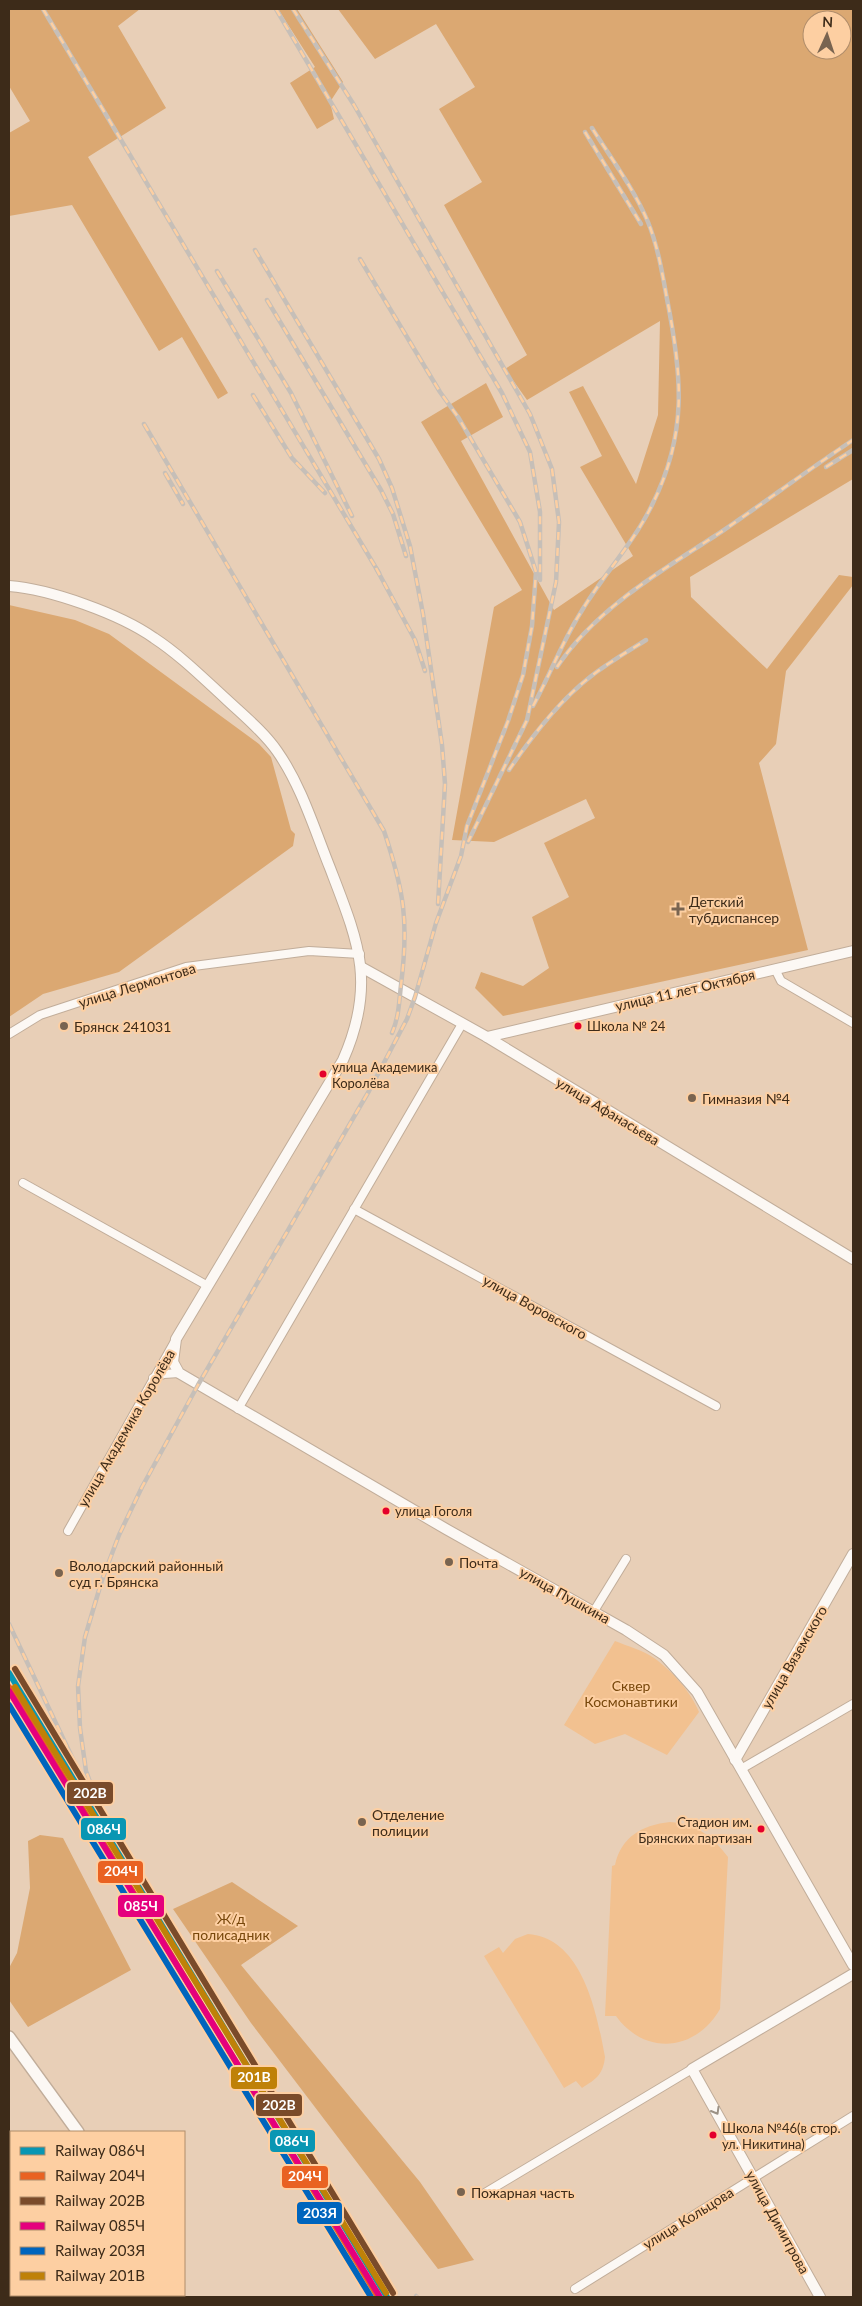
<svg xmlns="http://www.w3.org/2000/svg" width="862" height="2306" viewBox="0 0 862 2306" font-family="Lato,sans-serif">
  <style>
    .green { fill: #f2c190 }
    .forest { fill: #dba872; fill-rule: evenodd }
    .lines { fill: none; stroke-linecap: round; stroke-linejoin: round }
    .street-casing { stroke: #c1ad9a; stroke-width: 10 }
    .secondary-casing { stroke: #c1ad9a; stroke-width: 12 }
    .primary-casing { stroke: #c1ad9a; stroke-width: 14 }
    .street { stroke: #fcf8f4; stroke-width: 8 }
    .secondary { stroke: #fcf8f4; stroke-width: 10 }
    .primary { stroke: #fcf8f4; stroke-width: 11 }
    .rail-casing { stroke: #c6bfb8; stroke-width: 4.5 }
    .rail { stroke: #fdcfa2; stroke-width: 2.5; stroke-dasharray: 8; stroke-linecap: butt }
    .rail-1-casing { stroke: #fdcfa2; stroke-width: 10 }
    .rail-2-casing { stroke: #fdcfa2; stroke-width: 10 }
    .rail-3-casing { stroke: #fdcfa2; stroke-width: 10 }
    .rail-4-casing { stroke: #fdcfa2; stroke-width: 10 }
    .rail-5-casing { stroke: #fdcfa2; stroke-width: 10 }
    .rail-6-casing { stroke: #fdcfa2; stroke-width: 10 }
    .rail-1 { stroke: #0996b3; stroke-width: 6 }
    .rail-2 { stroke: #e96222; stroke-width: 6 }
    .rail-3 { stroke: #7a4b2a; stroke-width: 6 }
    .rail-4 { stroke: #e5007d; stroke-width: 6 }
    .rail-5 { stroke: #0065bd; stroke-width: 6 }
    .rail-6 { stroke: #bf8108; stroke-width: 6 }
    .oneway { stroke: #9c9286 }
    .poi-dot { fill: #796450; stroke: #fdcfa2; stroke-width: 2 }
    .bus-dot { fill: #e4002b; stroke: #fdcfa2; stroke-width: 2 }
    .labels { text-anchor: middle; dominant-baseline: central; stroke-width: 4; stroke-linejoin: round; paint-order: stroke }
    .bus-label { font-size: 13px; fill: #3d2b19; stroke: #fdcfa2; text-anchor: start }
    .poi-label { font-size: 14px; fill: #3d2b19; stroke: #fdcfa2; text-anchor: start }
    .street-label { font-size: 14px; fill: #3d2b19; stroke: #fdcfa2 }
    .park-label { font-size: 14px; fill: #77470b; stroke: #fdcfa2 }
    .line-badge { stroke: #fdcfa2; stroke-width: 2 }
    .badge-label { font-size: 14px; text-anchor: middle; font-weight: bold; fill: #fff }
  </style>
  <rect width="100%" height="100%" fill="#e8cfb7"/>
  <!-- green -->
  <g class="green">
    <path d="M 615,1641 C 627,1646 643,1650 654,1658 C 671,1670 691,1692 699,1712 L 667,1755 L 625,1734 L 595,1744 L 564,1725 Z"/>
    <path d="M 670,1822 C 697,1824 712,1836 728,1857 L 720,2009 C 695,2052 645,2056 616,2016 L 605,2016 L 612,1866 L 615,1865 C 621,1837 642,1825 670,1822 Z"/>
    <path d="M 528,1934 C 583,1938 597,2014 605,2057 C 603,2075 596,2079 582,2088 L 576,2081 L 564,2088 L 484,1956 L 499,1947 L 503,1953 L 515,1939 Z"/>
  </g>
  <!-- forest -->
  <g class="forest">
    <path d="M 9,9 L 140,9 L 118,26 L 166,108 L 88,157 L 228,393 L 218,399 L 182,337 L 159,351 L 72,205 L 9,216 L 9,133 L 30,121 L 9,86 Z"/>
    <path d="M 278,9 L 297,9 L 343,82 L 330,102 L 334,119 L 317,129 L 290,83 L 315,67 Z"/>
    <path d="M 338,9 L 853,9 L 853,479 L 690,577 L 691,597 L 767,669 L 839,575 L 853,577 L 853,585 L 786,671 L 776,744 L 759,763 L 808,950 L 503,1016 L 475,988 L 481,972 L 523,986 L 549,968 L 532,917 L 569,897 L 544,843 L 595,818 L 586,799 L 494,842 L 452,840 L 494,607 L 522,590 L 421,422 L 486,383 L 503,417 L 461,441 L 554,610 L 633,556 L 580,467 L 602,456 L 569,392 L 583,386 L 636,484 L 658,415 L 660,321 L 527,400 L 505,369 L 527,355 L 444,205 L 482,182 L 439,109 L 475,87 L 436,24 L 375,59 ZM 812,20 L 842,20 L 842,50 L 812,50 Z"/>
    <path d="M 9,605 L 75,620 L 109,634 L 259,744 L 271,757 L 291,830 L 295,834 L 293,846 L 119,972 L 43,994 L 9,1017 Z"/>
    <path d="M 40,1835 L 63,1838 L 131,1970 L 28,2027 L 9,2000 L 9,1968 L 17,1953 L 30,1888 L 28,1841 Z"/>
    <path d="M 232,1882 L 298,1926 L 241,1965 L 420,2182 L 474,2260 L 438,2269 L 251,2023 L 173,1909 Z"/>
    <path d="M 9,2261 L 11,2263 L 11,2295 L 40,2295 L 43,2297 L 9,2297 Z"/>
  </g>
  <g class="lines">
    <!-- street casing -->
    <g class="street-casing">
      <g id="street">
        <path d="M 775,969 L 781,981 L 853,1023"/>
        <path d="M 9,1034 L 40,1015 L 186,967 L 309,951 L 360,954"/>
        <path d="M 23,1183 L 208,1286"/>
        <path d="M 354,1209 L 716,1406"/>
        <path d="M 153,1378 L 164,1374 L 179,1373"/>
        <path d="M 238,1409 L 462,1024"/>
        <path d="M 68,1531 L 174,1343"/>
        <path d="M 594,1611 L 626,1559"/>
        <path d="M 741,1769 L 853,1704"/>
        <path d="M 485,2193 L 692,2069"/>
        <path d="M 575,2289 L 853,2116"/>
      </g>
    </g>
    <!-- secondary casing -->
    <g class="secondary-casing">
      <g id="secondary">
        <path d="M 9,586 C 50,589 120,614 154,638 C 180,655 203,678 226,699 C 243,715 263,731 277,751 C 301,785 314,828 330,868 C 358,941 377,983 343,1060 L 176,1339 L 173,1362 L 179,1373 L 446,1529 L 626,1630 L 664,1655 L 697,1692 L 853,1965"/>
        <path d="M 361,967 L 487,1037 L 853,1259"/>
        <path d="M 487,1037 L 853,951"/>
        <path d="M 735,1760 L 853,1554"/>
        <path d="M 820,2297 L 692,2069 L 853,1974"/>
      </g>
    </g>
    <!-- primary casing -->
    <g class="primary-casing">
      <g id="primary">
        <path d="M 9,2037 L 78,2132"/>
        <path d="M 176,2295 L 178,2297"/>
      </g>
    </g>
    <!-- street -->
    <use href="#street" class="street"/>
    <!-- secondary -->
    <use href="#secondary" class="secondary"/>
    <!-- primary -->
    <use href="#primary" class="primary"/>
    <!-- rail casing -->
    <g class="rail-casing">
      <g id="rail">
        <path d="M 43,9 L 379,573"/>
        <path d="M 276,9 L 502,393 L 530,452 L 540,512 L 540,580"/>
        <path d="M 293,9 L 354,105 L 530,414 L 552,469 L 559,522 L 556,582 L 527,720 L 468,842"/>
        <path d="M 585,132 L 641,224"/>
        <path d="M 255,250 L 379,459 L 392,488 L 410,546 L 423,614 L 442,745 L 445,784 L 438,904"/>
        <path d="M 217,271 L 291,393 L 352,516"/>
        <path d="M 267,300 L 381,490 L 393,514 L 406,556"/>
        <path d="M 253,395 L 292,458 L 325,493"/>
        <path d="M 144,424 L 384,831 C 404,891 409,921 401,985 C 399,1002 399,1017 392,1033"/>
        <path d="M 826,467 L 853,450"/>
        <path d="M 165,473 L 183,504"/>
        <path d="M 376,568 L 415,640 L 425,671"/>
        <path d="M 557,667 C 596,608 663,570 721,532 C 765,502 808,470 853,440"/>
        <path d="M 533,706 C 550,675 562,642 581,612 C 603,575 633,544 652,505 C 688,433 682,375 667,299 C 662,272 658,247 648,222 C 634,189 611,158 592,128"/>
        <path d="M 509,770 C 532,736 558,702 590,677 C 608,663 627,652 646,640"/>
        <path d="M 9,1624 L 89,1793"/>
        <path d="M 186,1965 L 118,1845 L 97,1801 L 86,1771 L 80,1728 L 78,1686 L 85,1637 L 102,1580 L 119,1535 L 142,1487 L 198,1385 L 369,1091 L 407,1019 L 415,997 L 436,923 L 461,856 L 467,826 L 508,721 L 523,675 L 532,626 L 536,572 L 520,522 L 458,417 L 440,392 L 360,259"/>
        <path d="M 416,2296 L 417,2297"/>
      </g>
    </g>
    <!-- rail -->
    <use href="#rail" class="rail"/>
    <!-- rail-1 casing -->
    <g class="rail-1-casing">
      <path id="rail-1" d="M 9,1673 L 387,2297"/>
    </g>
    <!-- rail-2 casing -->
    <g class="rail-2-casing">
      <path id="rail-2" d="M 9,1687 L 378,2297"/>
    </g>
    <!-- rail-3 casing -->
    <g class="rail-3-casing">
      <path id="rail-3" d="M 15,1669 L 393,2293"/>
    </g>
    <!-- rail-4 casing -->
    <g class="rail-4-casing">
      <path id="rail-4" d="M 9,1691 L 380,2297"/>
    </g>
    <!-- rail-5 casing -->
    <g class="rail-5-casing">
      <path id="rail-5" d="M 9,1705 L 371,2297"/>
    </g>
    <!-- rail-6 casing -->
    <g class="rail-6-casing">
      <path id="rail-6" d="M 15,1687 L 386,2293"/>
    </g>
    <!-- rail-1 -->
    <use href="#rail-1" class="rail-1"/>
    <!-- rail-2 -->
    <use href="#rail-2" class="rail-2"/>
    <!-- rail-3 -->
    <use href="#rail-3" class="rail-3"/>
    <!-- rail-4 -->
    <use href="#rail-4" class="rail-4"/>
    <!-- rail-5 -->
    <use href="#rail-5" class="rail-5"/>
    <!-- rail-6 -->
    <use href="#rail-6" class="rail-6"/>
  </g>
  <!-- one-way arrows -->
  <defs><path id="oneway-chevron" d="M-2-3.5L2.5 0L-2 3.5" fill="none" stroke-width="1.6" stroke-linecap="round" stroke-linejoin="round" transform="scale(1.25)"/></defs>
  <use class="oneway" href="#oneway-chevron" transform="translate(716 2111) rotate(60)"/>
  <!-- markers -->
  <g class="poi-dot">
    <path d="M675.5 901.5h5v5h5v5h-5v5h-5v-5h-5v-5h5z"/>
    <circle cx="64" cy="1026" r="5"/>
    <circle cx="692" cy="1098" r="5"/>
    <circle cx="449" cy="1562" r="5"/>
    <circle cx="59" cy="1573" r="5"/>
    <circle cx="362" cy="1822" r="5"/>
    <circle cx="461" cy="2192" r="5"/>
  </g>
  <g class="bus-dot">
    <circle cx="578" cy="1026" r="4.5"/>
    <circle cx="323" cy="1074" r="4.5"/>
    <circle cx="386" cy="1511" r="4.5"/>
    <circle cx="761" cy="1829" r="4.5"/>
    <circle cx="713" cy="2135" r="4.5"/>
  </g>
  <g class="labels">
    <!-- bus labels -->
    <g class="bus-label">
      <text x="587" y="1026">Школа № 24</text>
      <text x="332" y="1067">улица Академика<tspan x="332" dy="16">Королёва</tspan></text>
      <text x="395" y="1511">улица Гоголя</text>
      <text x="752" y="1822" text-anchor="end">Стадион им.<tspan x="752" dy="16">Брянских партизан</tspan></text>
      <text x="722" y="2128">Школа №46(в стор.<tspan x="722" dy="16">ул. Никитина)</tspan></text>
    </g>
    <!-- poi labels -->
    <g class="poi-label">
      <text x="689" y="901">Детский<tspan x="689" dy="16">тубдиспансер</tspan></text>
      <text x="74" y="1026">Брянск 241031</text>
      <text x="702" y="1098">Гимназия №4</text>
      <text x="459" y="1562">Почта</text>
      <text x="69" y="1565">Володарский районный<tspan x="69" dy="16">суд г. Брянска</tspan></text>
      <text x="372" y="1814">Отделение<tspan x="372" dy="16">полиции</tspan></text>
      <text x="471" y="2192">Пожарная часть</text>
    </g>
    <!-- street labels -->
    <g class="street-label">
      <text transform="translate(137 985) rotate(-17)">улица Лермонтова</text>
      <text transform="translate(685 990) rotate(-13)">улица 11 лет Октября</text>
      <text transform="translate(608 1111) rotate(31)">улица Афанасьева</text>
      <text transform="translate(535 1307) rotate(29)">улица Воровского</text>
      <text transform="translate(126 1428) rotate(-60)">улица Академика Королёва</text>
      <text transform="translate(565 1595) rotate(29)">улица Пушкина</text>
      <text transform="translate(794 1657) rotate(-60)">улица Вяземского</text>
      <text transform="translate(688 2218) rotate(-32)">улица Кольцова</text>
      <text transform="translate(778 2222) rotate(61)">улица Димитрова</text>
    </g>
    <!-- park labels -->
    <g class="park-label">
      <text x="631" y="1685">Сквер<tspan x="631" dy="16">Космонавтики</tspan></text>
      <text x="231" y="1918">Ж/д<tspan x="231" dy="16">полисадник</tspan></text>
    </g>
  </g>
  <g class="line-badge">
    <rect x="66" y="1781" width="48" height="24" rx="5" fill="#7a4b2a"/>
    <rect x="80" y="1817" width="47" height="24" rx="5" fill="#0996b3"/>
    <rect x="97" y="1860" width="47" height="24" rx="5" fill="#e96222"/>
    <rect x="117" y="1894" width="48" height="24" rx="5" fill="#e5007d"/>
    <rect x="230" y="2066" width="48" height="24" rx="5" fill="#bf8108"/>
    <rect x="255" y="2093" width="48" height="24" rx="5" fill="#7a4b2a"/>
    <rect x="269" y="2129" width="47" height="24" rx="5" fill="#0996b3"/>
    <rect x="281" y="2165" width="48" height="24" rx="5" fill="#e96222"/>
    <rect x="296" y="2201" width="47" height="24" rx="5" fill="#0065bd"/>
  </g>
  <g class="badge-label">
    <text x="90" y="1798">202В</text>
    <text x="104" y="1834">086Ч</text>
    <text x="121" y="1876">204Ч</text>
    <text x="141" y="1911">085Ч</text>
    <text x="254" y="2082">201В</text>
    <text x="279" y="2110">202В</text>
    <text x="292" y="2146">086Ч</text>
    <text x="305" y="2181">204Ч</text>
    <text x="320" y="2218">203Я</text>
  </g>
  <!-- border -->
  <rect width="862" height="2306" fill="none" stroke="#3d2b19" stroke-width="20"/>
  <!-- legend -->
  <rect x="10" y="2131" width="175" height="165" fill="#fdcfa2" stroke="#b08d6b"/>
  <rect x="20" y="2147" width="25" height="8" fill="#0996b3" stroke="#b08d6b"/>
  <text x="55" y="2156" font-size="15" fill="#3d2b19">Railway 086Ч</text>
  <rect x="20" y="2172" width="25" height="8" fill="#e96222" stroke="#b08d6b"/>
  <text x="55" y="2181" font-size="15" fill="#3d2b19">Railway 204Ч</text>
  <rect x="20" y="2197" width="25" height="8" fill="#7a4b2a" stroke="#b08d6b"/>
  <text x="55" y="2206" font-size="15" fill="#3d2b19">Railway 202В</text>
  <rect x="20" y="2222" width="25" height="8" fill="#e5007d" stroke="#b08d6b"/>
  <text x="55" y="2231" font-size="15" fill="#3d2b19">Railway 085Ч</text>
  <rect x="20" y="2247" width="25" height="8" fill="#0065bd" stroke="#b08d6b"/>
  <text x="55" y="2256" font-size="15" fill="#3d2b19">Railway 203Я</text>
  <rect x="20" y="2272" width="25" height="8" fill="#bf8108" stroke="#b08d6b"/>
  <text x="55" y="2281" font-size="15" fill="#3d2b19">Railway 201В</text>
  <!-- north arrow -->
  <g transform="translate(827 35) rotate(3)"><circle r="24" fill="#fdcfa2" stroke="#b08d6b"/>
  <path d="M0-4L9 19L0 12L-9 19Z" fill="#796450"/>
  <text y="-8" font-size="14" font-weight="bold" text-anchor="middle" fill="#3d2b19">N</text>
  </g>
</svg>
